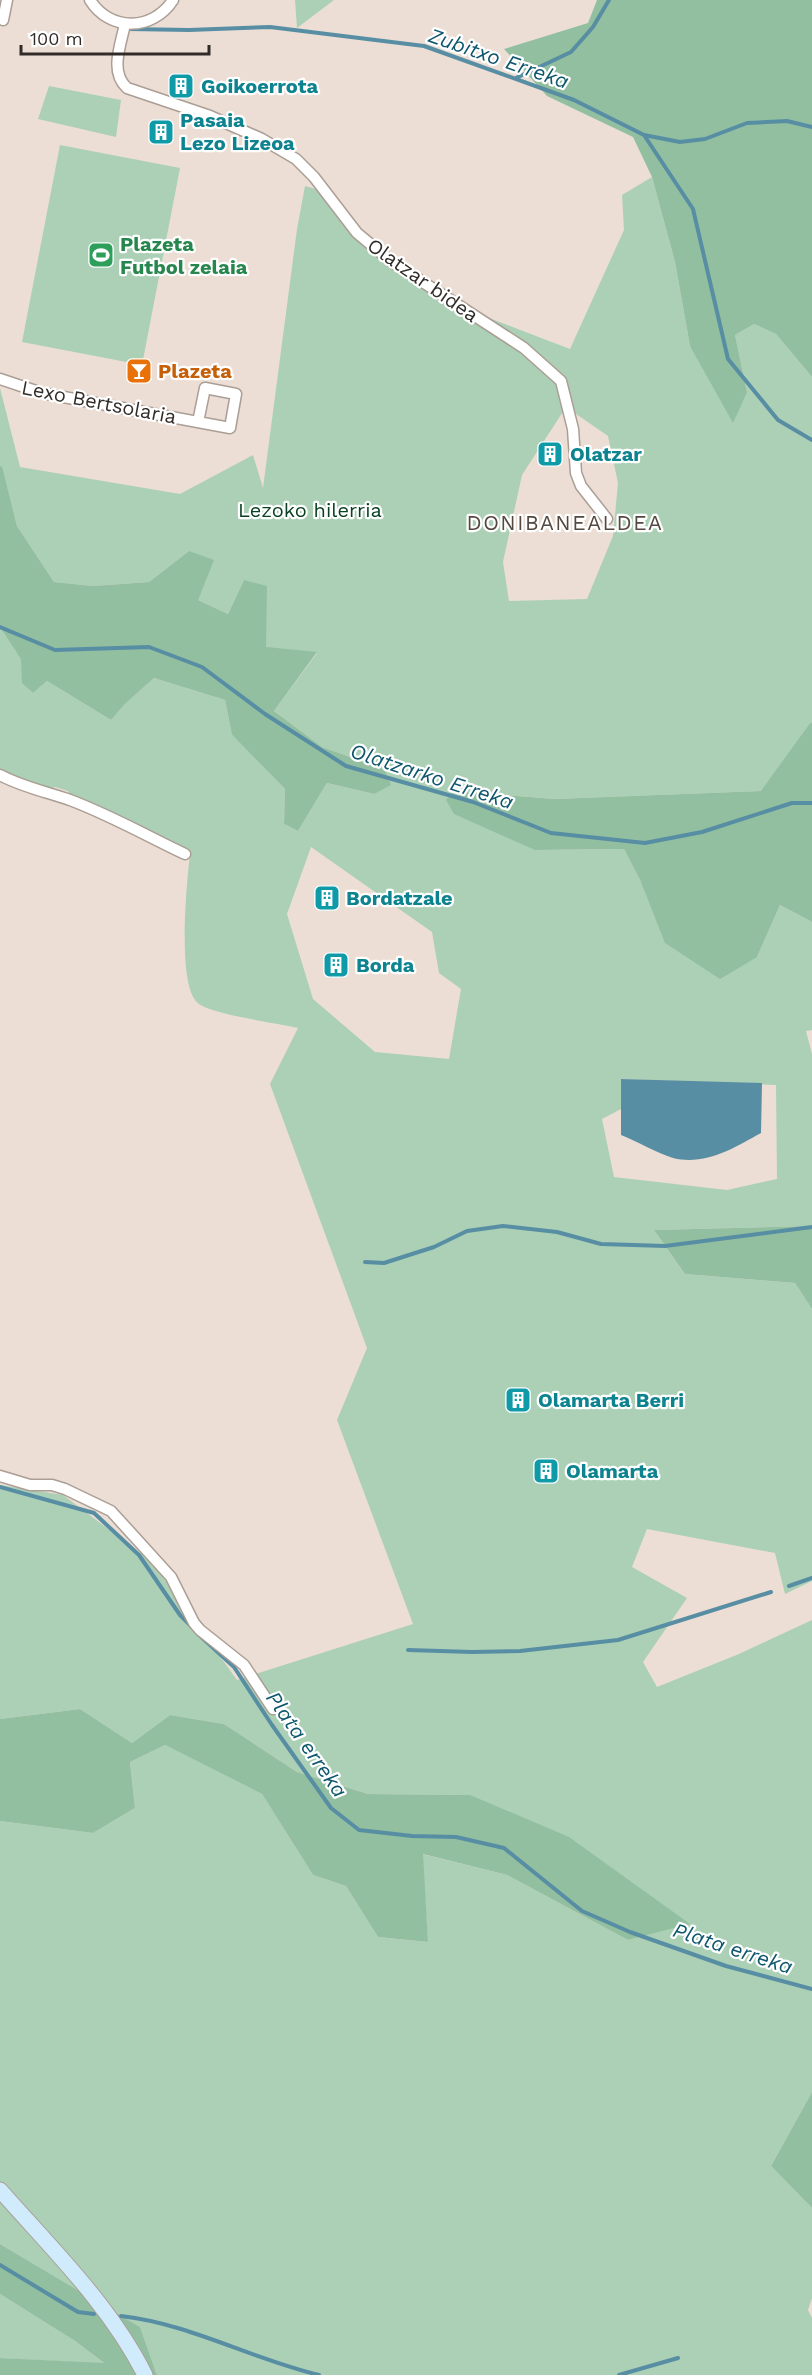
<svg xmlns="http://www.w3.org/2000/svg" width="812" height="2375" viewBox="0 0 812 2375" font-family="'Work Sans',sans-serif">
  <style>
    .green { fill: #abd0b6; fill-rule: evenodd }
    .forest { fill: #92bfa0 }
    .water { fill: #588ea3 }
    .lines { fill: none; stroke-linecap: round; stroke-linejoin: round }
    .stream { stroke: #588ea3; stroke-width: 4 }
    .street-casing { stroke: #ab9e95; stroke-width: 13 }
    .secondary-casing { stroke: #ab9e95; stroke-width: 17 }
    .street { stroke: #fff; stroke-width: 10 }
    .secondary { stroke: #cfebfc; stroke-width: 15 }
    .labels { text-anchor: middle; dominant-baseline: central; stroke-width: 4.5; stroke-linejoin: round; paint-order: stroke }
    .culture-label { font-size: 20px; font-weight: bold; fill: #0d838f; stroke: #fff; text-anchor: start }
    .leisure-label { font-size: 20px; font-weight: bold; fill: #27864d; stroke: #fff; text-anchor: start }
    .street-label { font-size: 20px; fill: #312c28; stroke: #fff }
    .food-label { font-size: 20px; font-weight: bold; fill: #c56008; stroke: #fff; text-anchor: start }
    .park-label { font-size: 20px; fill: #0a4123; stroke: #fff }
    .water-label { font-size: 21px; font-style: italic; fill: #0e576e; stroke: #fff }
    .neighbourhood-label { font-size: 21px; letter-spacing: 1.5px; fill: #544941; stroke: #fff }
  </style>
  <rect width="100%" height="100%" fill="#ecded4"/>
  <!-- green -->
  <g class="green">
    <path d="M 295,0 L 334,0 L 297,28 Z"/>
    <path d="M 49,86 L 121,100 L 116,137 L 38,119 Z"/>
    <path d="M 60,145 L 180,168 L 142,365 L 22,342 Z"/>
    <path d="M 652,177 L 675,262 L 690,346 L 747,392 L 735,335 L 754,324 L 776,334 L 812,377 L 812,723 L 810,723 L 762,791 L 554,799 L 454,791 L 535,850 L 624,849 L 641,882 L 757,957 L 780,905 L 812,922 L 812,1030 L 806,1031 L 812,1054 L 812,1226 L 654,1230 L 685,1274 L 795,1283 L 812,1309 L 812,1581 L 785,1594 L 775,1553 L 647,1529 L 632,1567 L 687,1598 L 643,1662 L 657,1687 L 739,1654 L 812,1620 L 812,2092 L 771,2166 L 812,2208 L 812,2298 L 808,2310 L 812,2318 L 812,2375 L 157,2375 L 140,2327 L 0,2244 L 0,1821 L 93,1833 L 135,1808 L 130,1762 L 165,1745 L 262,1794 L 313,1875 L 346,1886 L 378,1937 L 428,1942 L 422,1854 L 507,1875 L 628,1940 L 689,1924 L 470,1795 L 368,1794 L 297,1772 L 224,1724 L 170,1715 L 132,1743 L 80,1709 L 0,1719 L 0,1485 L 63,1495 L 152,1562 L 237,1680 L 413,1624 L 337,1420 L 367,1348 L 270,1084 L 298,1028 C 277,1023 215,1015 199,1004 C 176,989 187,881 190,854 L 70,797 L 68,791 L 55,787 L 48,790 L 26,786 L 0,770 L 0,627 L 22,659 L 22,682 L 33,693 L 47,681 L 111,720 L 125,704 L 154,678 L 225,700 L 232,735 L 285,789 L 284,824 L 298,831 L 327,783 L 374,794 L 384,769 L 322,747 L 274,711 L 317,653 L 266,648 L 244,580 L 228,614 L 198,600 L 189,551 L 149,582 L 93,586 L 54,582 L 17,526 L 2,467 L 0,467 L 0,388 L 20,467 L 180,494 L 253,455 L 263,488 L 297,229 L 305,186 L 319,190 L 358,230 L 460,307 L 570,349 L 624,230 L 622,195 ZM 566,407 L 608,436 L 618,483 L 613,536 L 587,599 L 509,601 L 503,562 L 522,475 ZM 311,847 L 432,932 L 439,973 L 461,989 L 449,1059 L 375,1052 L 313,999 L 287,914 ZM 622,1079 L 776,1085 L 777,1179 L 727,1190 L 614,1177 L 602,1119 L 621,1109 Z"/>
    <path d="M 0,2294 L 75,2341 L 105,2364 L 0,2358 Z"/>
  </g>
  <!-- forest -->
  <g class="forest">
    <path d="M 597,0 L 812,0 L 812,377 L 776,334 L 754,324 L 735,335 L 747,392 L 733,423 L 690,346 L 675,262 L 652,177 L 633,137 L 547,96 L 504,49 L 588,23 Z"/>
    <path d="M 2,466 L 17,526 L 54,582 L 93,586 L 149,582 L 189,551 L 214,560 L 198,600 L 228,614 L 244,580 L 267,586 L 266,647 L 317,652 L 274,711 L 322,747 L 384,769 L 391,785 L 374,794 L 327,783 L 298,831 L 284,824 L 285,789 L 232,735 L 225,700 L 154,678 L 125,704 L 111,720 L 47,681 L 33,693 L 22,683 L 21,659 L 0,627 L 0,467 Z"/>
    <path d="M 810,723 L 812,723 L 812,922 L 780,905 L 757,957 L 720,979 L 665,943 L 641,882 L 624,849 L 535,850 L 454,814 L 446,800 L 454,791 L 554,799 L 761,791 Z"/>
    <path d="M 812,1226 L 812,1309 L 795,1283 L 685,1274 L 654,1230 Z"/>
    <path d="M 80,1709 L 132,1743 L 170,1715 L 224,1724 L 297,1772 L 368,1794 L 470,1795 L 569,1837 L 690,1924 L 628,1940 L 507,1875 L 423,1854 L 428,1942 L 378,1937 L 346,1886 L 313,1875 L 262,1794 L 165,1745 L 130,1762 L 135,1808 L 93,1833 L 0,1821 L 0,1719 Z"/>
    <path d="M 812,2092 L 812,2208 L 771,2166 Z"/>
    <path d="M 0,2244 L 140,2327 L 157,2375 L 0,2375 L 0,2358 L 104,2363 L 75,2341 L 0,2294 Z"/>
  </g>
  <!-- water -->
  <path class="water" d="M 621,1079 L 762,1083 L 761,1133 C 734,1148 705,1166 673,1158 C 659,1154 636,1141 621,1135 Z"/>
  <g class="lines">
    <!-- stream -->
    <g class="stream">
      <path d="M 129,29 L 189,30 L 270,27 L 424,46 L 574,100 L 644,135 L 680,142 L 705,139 L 747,123 L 787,121 L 812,127"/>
      <path d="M 516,78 L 571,52 L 593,27 L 609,0"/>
      <path d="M 644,135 L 693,209 L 728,359 L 778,420 L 812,440"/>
      <path d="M 0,627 L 55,650 L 149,647 L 202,667 L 265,714 L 346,766 L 473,802 L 551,833 L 645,843 L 702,832 L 792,803 L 812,803"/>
      <path d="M 365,1262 L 384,1263 L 434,1247 L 467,1231 L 503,1226 L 557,1232 L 601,1244 L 665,1246 L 812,1227"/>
      <path d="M 0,1487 L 94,1513 L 139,1555 L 180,1615 L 191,1626"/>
      <path d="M 789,1586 L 812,1578"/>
      <path d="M 198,1634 L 234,1667 L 272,1725 L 331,1808 L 359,1830 L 412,1836 L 456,1837 L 504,1848 L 582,1911 L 630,1932 L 726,1966 L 812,1989"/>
      <path d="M 408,1650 L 472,1652 L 520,1651 L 618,1640 L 771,1592"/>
      <path d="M 0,2265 L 78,2312 L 94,2314"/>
      <path d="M 121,2316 C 191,2324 251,2359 319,2375"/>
      <path d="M 619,2375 L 678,2358"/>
    </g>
    <!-- street casing -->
    <g class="street-casing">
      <g id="street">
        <path d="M 90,0 C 110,32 153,31 173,0"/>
        <path d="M 3,20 L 7,0"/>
        <path d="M 125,24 C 121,44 109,72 127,88 L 210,116 L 262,139 L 296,159 L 314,177 L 357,233 L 392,262 L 524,348 L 561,381 L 573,429 L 576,473 L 581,486 L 607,519"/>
        <path d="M 0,379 L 42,393 L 230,428 L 236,394 L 205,388 L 198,422"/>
        <path d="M 0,775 C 22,787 47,792 70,800 C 110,815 147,836 185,854"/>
        <path d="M 0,1476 L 30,1485 L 52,1485 L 65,1489 L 111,1511 L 171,1577 L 194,1623 L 200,1630 L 244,1665 L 273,1709"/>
      </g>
    </g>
    <!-- secondary casing -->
    <g class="secondary-casing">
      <path id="secondary" d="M 0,2190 C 51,2248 110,2305 145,2375"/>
    </g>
    <!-- street -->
    <use href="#street" class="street"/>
    <!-- secondary -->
    <use href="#secondary" class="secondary"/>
  </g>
  <!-- icons -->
  <defs>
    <g id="building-square" transform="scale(1.35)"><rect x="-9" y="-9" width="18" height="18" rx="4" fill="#0f9aa8" stroke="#fff"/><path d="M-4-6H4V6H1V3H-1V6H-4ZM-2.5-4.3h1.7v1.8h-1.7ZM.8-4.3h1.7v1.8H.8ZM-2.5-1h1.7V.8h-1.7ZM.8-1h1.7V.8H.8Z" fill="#fff"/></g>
    <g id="stadium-square" transform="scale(1.35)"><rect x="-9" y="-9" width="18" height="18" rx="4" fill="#2e9e5b" stroke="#fff"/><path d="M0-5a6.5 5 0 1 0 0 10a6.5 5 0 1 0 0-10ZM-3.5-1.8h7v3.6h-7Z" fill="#fff"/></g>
    <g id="bar-square" transform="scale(1.35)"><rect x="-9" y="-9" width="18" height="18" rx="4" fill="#e8710a" stroke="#fff"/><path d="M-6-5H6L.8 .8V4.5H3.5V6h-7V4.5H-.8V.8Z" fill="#fff"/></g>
  </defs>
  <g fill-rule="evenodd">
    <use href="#building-square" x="181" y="86"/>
    <use href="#building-square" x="161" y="132"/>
    <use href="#stadium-square" x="101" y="255"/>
    <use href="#bar-square" x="139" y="371"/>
    <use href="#building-square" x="550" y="454"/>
    <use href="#building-square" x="327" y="898"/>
    <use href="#building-square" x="336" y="965"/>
    <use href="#building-square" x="518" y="1400"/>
    <use href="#building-square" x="546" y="1471"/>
  </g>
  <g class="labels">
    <!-- culture labels -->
    <g class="culture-label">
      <text x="201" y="86">Goikoerrota</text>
      <text x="180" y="120">Pasaia<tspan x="180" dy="23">Lezo Lizeoa</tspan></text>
      <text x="570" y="454">Olatzar</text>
      <text x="346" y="898">Bordatzale</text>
      <text x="356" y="965">Borda</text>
      <text x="538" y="1400">Olamarta Berri</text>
      <text x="566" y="1471">Olamarta</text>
    </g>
    <!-- leisure labels -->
    <g class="leisure-label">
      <text x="120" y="244">Plazeta<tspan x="120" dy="23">Futbol zelaia</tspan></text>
    </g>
    <!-- street labels -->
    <g class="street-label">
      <text transform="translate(423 280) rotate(35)">Olatzar bidea</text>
      <text transform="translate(99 402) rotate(11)">Lexo Bertsolaria</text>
    </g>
    <!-- food labels -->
    <g class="food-label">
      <text x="158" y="371">Plazeta</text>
    </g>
    <!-- park labels -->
    <g class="park-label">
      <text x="310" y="510">Lezoko hilerria</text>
    </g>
    <!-- water labels -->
    <g class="water-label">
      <text transform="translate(499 58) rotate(19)">Zubitxo Erreka</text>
      <text transform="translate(432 776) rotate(18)">Olatzarko Erreka</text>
      <text transform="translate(307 1744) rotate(55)">Plata erreka</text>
      <text transform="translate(733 1948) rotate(18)">Plata erreka</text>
    </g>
    <!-- neighbourhood labels -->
    <g class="neighbourhood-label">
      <text x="565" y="522">DONIBANEALDEA</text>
    </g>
  </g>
  <!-- scale -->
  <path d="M21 45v9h188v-9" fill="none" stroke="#312c28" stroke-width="3"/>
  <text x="30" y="45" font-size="18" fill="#312c28" stroke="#ffffff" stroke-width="4.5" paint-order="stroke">100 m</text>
</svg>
